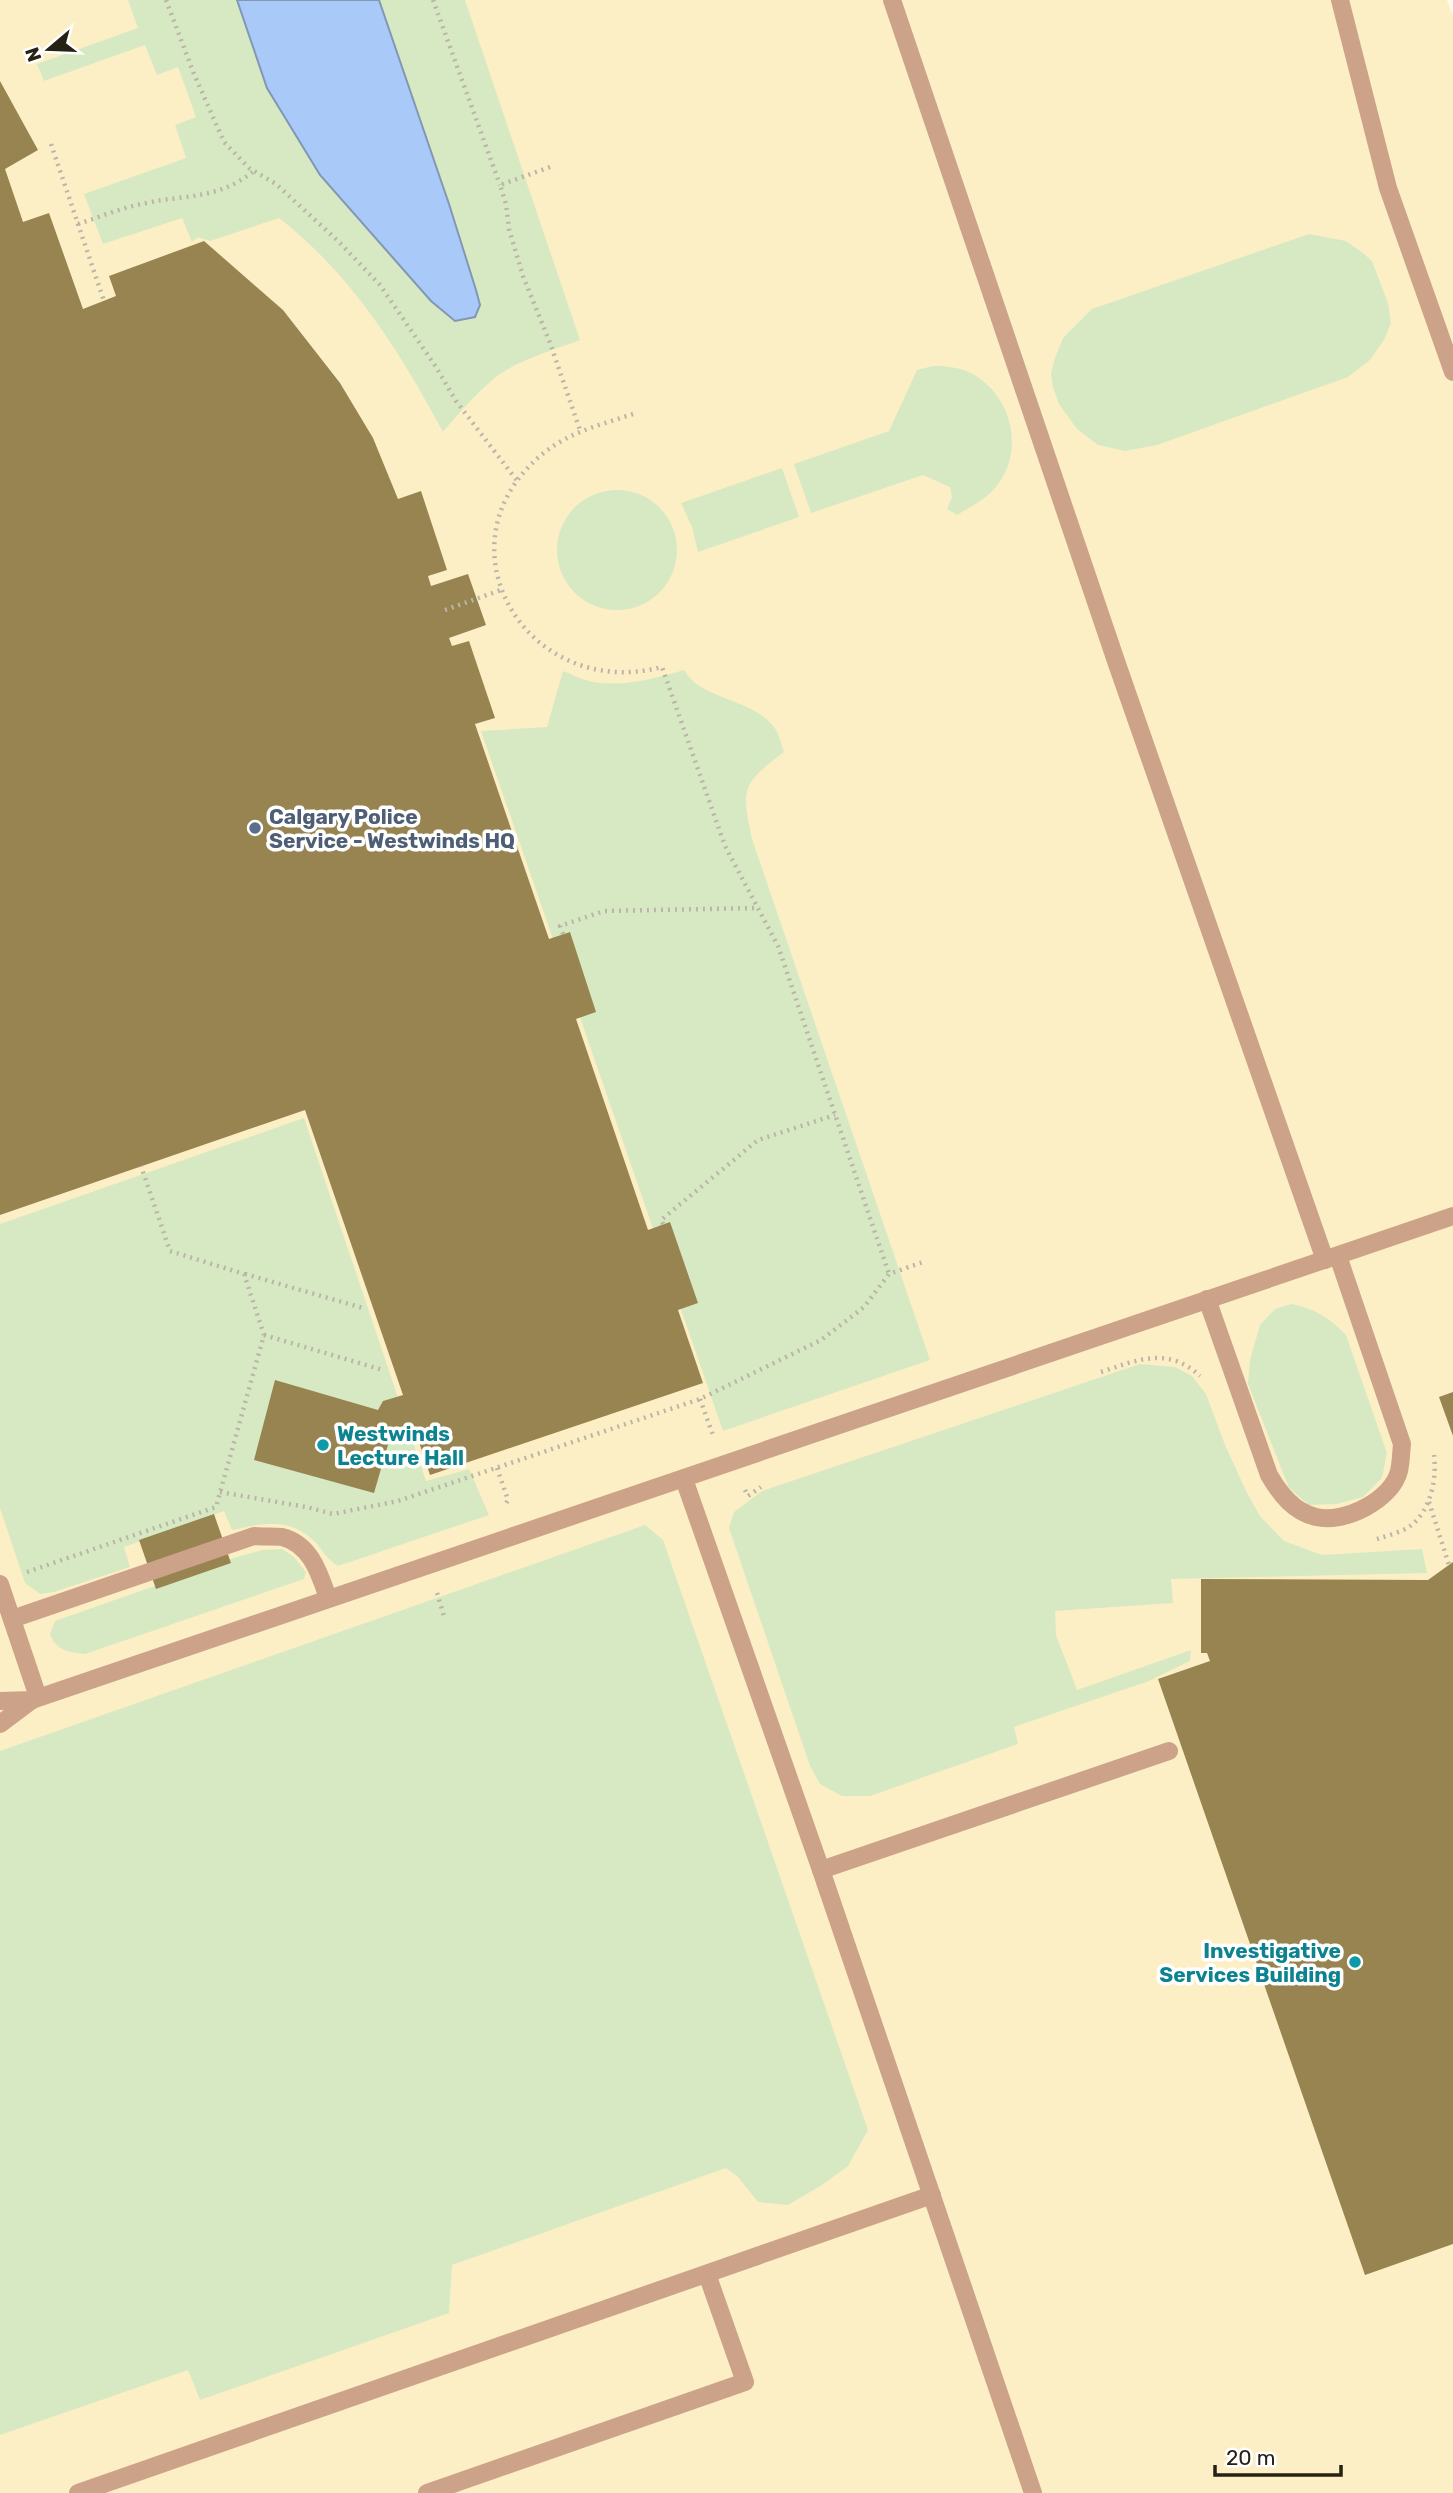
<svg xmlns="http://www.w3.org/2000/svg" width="1453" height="2493" viewBox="0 0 1453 2493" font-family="Rubik,sans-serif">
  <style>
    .built { fill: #fdefc5 }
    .green { fill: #d7e9c3 }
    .water { fill: #a9c9f8; stroke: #8297b4; stroke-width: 2 }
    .building { fill: #978450 }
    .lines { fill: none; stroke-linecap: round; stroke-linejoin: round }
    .path { stroke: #bab5a8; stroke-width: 4.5; stroke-dasharray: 2 5; stroke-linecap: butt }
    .lane { stroke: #cca389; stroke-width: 18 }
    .service-dot { fill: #5c6f8a; stroke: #fff; stroke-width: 2.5 }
    .culture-dot { fill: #0f9aa8; stroke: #fff; stroke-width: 2.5 }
    .labels { text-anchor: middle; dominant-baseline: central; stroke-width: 7; stroke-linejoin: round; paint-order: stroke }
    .service-label { font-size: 21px; font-weight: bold; fill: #4e5e75; stroke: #fff; text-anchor: start }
    .culture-label { font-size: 21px; font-weight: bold; fill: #0d838f; stroke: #fff; text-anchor: start }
  </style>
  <rect width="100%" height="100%" fill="#fefaec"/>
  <!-- built -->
  <path class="built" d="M 0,0 L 1447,0 L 1453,16 L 1453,2493 L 0,2493 Z"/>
  <!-- green -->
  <g class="green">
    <path d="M 128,0 L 465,0 L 580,340 C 556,349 516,361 496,377 C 476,393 459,413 443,432 C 400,352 352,275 279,218 L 210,241 L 198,237 L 192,242 L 182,218 L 103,244 L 84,194 L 186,158 L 175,125 L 196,117 L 178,67 L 157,75 L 145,45 L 44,81 L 37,64 L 138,28 Z"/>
    <path d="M 1309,234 L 1346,241 L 1363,253 L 1372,261 L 1388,303 L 1391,323 L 1384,340 L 1370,360 L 1348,377 L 1157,445 L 1125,451 L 1098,445 L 1077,429 L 1059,404 L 1053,387 L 1051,374 L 1055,358 L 1063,338 L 1092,309 Z"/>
    <path d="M 933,366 C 949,366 966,368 979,378 C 1012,401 1023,449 999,483 C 989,498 972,506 957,515 L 947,509 L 952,497 L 950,487 L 923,475 L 811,513 L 794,464 L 889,431 L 917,370 Z"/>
    <path d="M 782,468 L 799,517 L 698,552 L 692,527 L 681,503 Z"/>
    <circle cx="617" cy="550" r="60"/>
    <path d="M 684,670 C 702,701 751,697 774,727 C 779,733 781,744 784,752 C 742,784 741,787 752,839 L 930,1360 L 723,1431 L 481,731 L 547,727 L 563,671 C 571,674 580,679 589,681 C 621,688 653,679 684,670 Z"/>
    <path d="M 304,1118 L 426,1481 L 469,1469 L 489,1515 L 338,1566 C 328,1560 323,1551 315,1542 C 290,1517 263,1523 232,1530 L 224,1511 L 124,1547 L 130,1567 L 54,1592 L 40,1594 L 25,1583 L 0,1508 L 0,1224 Z"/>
    <path d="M 1291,1304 C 1314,1308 1330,1318 1346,1335 L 1387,1453 L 1382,1478 L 1363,1497 L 1337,1504 L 1309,1505 L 1289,1488 L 1248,1384 L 1250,1360 L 1260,1325 L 1275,1309 Z"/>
    <path d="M 1140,1364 L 1175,1367 L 1192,1376 L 1206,1394 L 1225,1445 L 1247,1493 L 1260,1516 L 1284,1541 L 1322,1555 L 1422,1549 L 1427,1573 L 1171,1579 L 1173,1603 L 1055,1611 L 1056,1635 L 1077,1690 L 1191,1650 L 1190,1661 L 1149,1681 L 1014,1727 L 1018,1744 L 870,1796 L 842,1796 L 820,1784 L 810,1766 L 729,1528 L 734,1512 L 762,1491 Z"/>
    <path d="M 645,1525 L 663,1540 L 868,2130 L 848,2166 L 822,2185 L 788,2205 L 758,2202 L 738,2177 L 726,2168 L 452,2265 L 449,2313 L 200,2400 L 188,2370 L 0,2435 L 0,1751 Z"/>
    <path d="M 282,1549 L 294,1557 L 306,1572 L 304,1579 L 85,1654 C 69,1652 56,1651 50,1634 L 55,1621 L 240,1556 L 263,1550 Z"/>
  </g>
  <!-- water -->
  <path class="water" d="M 237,0 L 379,0 L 449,204 L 476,290 L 480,305 L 475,317 L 455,321 L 431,301 L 320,175 L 267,88 Z"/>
  <!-- building -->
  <g class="building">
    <path d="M 0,81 L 38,150 L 5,169 L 23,222 L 49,213 L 83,309 L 116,296 L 109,276 L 204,241 L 283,310 L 340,383 L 373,438 L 398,499 L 421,491 L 447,570 L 428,576 L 431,586 L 468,574 L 486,625 L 449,638 L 452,646 L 469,641 L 495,718 L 475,724 L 549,939 L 570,932 L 596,1012 L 576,1019 L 648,1230 L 670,1222 L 698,1303 L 678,1310 L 703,1383 L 430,1475 L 413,1424 L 392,1431 L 374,1493 L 254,1460 L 275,1380 L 378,1410 L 383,1401 L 403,1395 L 305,1110 L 0,1215 Z"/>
    <path d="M 1453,1392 L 1453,1436 L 1439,1397 Z"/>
    <path d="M 214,1514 L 231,1563 L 156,1589 L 139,1540 Z"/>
    <path d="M 1453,1562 L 1453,2244 L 1365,2275 L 1158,1679 L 1210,1661 L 1207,1653 L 1201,1653 L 1201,1579 L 1428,1580 Z"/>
  </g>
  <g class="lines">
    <!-- path -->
    <g class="path">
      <path d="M 166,0 L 194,74 L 224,142 L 249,168 L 276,184 L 338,241 L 380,285 L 436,367 L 456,401 L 518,482"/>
      <path d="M 433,0 L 500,185"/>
      <path d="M 51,144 L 104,301"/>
      <path d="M 550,167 L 500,185 L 506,204 L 509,229 L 523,276 L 550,343 L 581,433"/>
      <path d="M 78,224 C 100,217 123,207 146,203 C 188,194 217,200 254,171"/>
      <path d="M 633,414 C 603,424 570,432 545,452 C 431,542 526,703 662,667 L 725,846 L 778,946 L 889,1274"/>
      <path d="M 445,610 L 501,590"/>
      <path d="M 563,934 L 560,926 L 604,911 L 757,908"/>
      <path d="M 663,1224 L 661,1220 L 758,1140 L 835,1115"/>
      <path d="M 245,1274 L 363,1308"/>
      <path d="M 264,1335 L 383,1370"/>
      <path d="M 1101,1372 C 1137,1360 1168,1346 1200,1376"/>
      <path d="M 700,1399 L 714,1438"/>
      <path d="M 497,1468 L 508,1500 L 504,1506"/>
      <path d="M 745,1490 L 748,1496 L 761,1487"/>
      <path d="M 220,1492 L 306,1507 L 333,1514 L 398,1501 L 700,1399 L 821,1340 L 864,1307 L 889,1274 L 926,1261"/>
      <path d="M 1429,1502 L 1449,1565"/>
      <path d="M 1377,1539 C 1389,1535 1404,1532 1414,1523 C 1431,1507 1437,1478 1434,1455"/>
      <path d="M 27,1572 L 216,1507 L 264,1335 L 244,1274 L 170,1251 L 141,1166"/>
      <path d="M 437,1593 L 444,1616"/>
    </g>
    <!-- lane -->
    <g class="lane">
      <path d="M 892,0 L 1117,664 L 1325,1260"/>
      <path d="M 1340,0 L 1388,188 L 1453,372"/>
      <path d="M 1207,1299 L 1269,1475 C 1280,1494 1294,1512 1316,1517 C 1344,1524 1392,1500 1399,1471 C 1401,1463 1401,1453 1402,1444 L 1338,1256"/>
      <path d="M 684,1479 L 821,1870 L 1033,2493"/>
      <path d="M 0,1584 L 38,1697"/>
      <path d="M 12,1619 L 254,1536 C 263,1537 274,1536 282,1537 C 311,1544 320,1575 328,1598"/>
      <path d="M 0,1701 L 32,1700 L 1453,1216"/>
      <path d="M 0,1724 L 32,1700"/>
      <path d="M 821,1870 L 1169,1751"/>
      <path d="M 78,2493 L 932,2195"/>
      <path d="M 427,2493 L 745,2382 L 707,2274"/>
    </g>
  </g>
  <!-- markers -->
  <circle class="service-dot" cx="255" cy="828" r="7"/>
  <g class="culture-dot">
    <circle cx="323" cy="1445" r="7"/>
    <circle cx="1355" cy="1962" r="7"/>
  </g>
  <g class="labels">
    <!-- service labels -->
    <g class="service-label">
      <text x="269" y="816">Calgary Police<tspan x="269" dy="24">Service - Westwinds HQ</tspan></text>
    </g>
    <!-- culture labels -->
    <g class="culture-label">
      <text x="337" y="1433">Westwinds<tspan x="337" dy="24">Lecture Hall</tspan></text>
      <text x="1341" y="1950" text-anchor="end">Investigative<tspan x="1341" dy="24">Services Building</tspan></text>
    </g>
  </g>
  <!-- north arrow -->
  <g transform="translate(49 49) rotate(251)" stroke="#ffffff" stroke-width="5" paint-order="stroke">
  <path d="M0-5L12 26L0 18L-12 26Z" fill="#262115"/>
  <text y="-10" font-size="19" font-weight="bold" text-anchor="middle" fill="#262115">N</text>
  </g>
  <!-- scale -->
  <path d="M1215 2465v10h126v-10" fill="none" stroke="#262115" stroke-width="3.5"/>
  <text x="1226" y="2465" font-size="21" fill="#262115" stroke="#ffffff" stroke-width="5" paint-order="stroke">20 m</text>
</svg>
